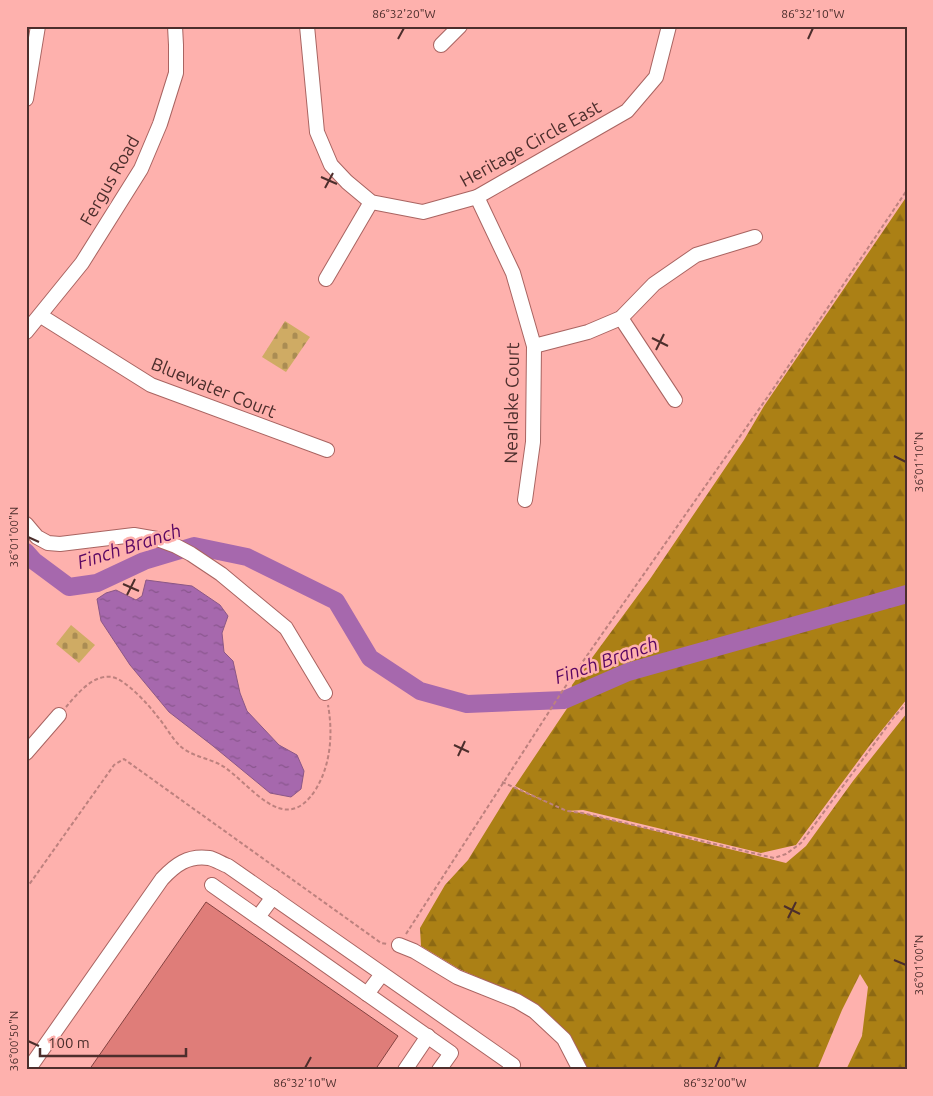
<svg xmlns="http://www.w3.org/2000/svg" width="933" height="1096" viewBox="0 0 933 1096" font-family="Ubuntu,sans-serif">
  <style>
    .forest { fill: url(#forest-firs) }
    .cemetery { fill: url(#cemetery-stones) }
    .water { fill: url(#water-ripples); stroke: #8b5786 }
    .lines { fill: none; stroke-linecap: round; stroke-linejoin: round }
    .river { stroke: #a668ad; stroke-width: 18 }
    .building { fill: #df7d79; stroke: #834240 }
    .minor-casing { stroke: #a96461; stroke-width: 16 }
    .path { stroke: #bd817e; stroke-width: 2; stroke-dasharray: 4 2.5; stroke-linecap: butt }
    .minor { stroke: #fff; stroke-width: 14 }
    .ticks { fill: none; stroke: #4c2e2c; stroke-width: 2 }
    .labels { text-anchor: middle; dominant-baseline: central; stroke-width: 5; stroke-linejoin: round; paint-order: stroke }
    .street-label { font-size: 18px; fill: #4c2e2c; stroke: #feb1ad }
    .water-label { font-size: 19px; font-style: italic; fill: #5a0763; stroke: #feb1ad }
    .neatline { fill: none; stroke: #4c2e2c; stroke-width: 2 }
    .ticks-label { font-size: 12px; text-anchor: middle; fill: #4c2e2c }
  </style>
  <defs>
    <pattern id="forest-firs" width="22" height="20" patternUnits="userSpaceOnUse" patternTransform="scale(1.25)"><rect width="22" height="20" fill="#ab8015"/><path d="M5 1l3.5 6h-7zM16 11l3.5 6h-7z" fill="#8d6913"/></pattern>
    <pattern id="cemetery-stones" width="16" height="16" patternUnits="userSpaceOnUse" patternTransform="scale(1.25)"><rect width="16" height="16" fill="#cfab64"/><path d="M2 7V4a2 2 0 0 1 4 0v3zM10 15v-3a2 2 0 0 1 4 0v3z" fill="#aa8c53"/></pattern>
    <pattern id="water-ripples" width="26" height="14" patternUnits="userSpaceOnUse" patternTransform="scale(1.25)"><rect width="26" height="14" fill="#a668ad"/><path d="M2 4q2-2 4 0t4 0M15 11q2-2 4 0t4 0" fill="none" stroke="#89568d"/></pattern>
  </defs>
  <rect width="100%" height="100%" fill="#feb1ad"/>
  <!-- forest -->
  <path class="forest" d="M 907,196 L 907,699 L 870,745 L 796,845 L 761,853 L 583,810 L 567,811 L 582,813 L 786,863 L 806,846 L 853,781 L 907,713 L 907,1070 L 846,1070 L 862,1036 L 868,987 L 860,974 L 842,1010 L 817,1070 L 588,1070 L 563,1030 L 523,997 L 459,969 L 421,946 L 420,928 L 445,885 L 468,860 L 513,787 L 544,801 L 515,786 L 568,707 L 572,685 L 650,579 L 744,440 L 764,406 Z"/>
  <!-- cemetery -->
  <g class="cemetery">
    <path d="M 285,321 L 310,337 L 286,372 L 262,357 Z"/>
    <path d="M 71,625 L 95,645 L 79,663 L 56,644 Z"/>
  </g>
  <!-- water -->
  <path class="water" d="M 146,580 L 192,586 L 220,605 L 228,616 L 222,633 L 224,652 L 233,661 L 240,693 L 247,711 L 279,745 L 297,755 L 304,771 L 301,789 L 291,797 L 270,793 L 213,746 L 169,712 L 130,665 L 101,621 L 97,599 L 106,593 L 116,590 L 136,600 L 142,596 Z"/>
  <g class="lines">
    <!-- river -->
    <path class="river" d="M 26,552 L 34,561 L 69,587 L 97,583 L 144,561 L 194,546 L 247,557 L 336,601 L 370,658 L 420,691 L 467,704 L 564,700 L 628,672 L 907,594"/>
  </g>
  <!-- building -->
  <path class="building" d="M 206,902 L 398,1036 L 375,1070 L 89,1070 Z"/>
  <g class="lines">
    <!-- minor casing -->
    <g class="minor-casing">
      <g id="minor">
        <path d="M 307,26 L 317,132 L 331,165 L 347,182 L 371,202 L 423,212 L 477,197 L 627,111 L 656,77 L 669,26"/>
        <path d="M 441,45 L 460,26"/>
        <path d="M 26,99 L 38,26"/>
        <path d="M 477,197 L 513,273 L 534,346 L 533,442 L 525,500"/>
        <path d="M 326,279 L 371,202"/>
        <path d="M 41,316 L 151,385 L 327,450"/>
        <path d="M 621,318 L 675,400"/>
        <path d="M 26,332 L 82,263 L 141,169 L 160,124 L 176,73 L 176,45 L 175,26"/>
        <path d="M 534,346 L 588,332 L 621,318 L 654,284 L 696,255 L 755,237"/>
        <path d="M 26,524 L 37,537 L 48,543 L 60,544 L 134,535 L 157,539 L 176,546 L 191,554 L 221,574 L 286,628 L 325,693"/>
        <path d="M 26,753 L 59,715"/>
        <path d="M 212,885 L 451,1053 L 439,1070"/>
        <path d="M 258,917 L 273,897"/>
        <path d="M 399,945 L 414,951 L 457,977 L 517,1001 L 534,1011 L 564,1039 L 580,1070"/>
        <path d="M 367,994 L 382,974"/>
        <path d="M 28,1070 L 162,879 C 175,865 188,855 209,858 C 215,859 222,864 228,866 L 513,1065 L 509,1070"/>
        <path d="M 405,1070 L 428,1036"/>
      </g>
    </g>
    <!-- path -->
    <g class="path">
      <path d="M 66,707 C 77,694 93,674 112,677 C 125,679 149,705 157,716 C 165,725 171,737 180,746 C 191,756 208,758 221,765 C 250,782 284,840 316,789 C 331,764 333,733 328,705"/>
      <path d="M 502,782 L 567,811 L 582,813 L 774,858 L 786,854 L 801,843 L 894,717 L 907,703"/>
      <path d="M 26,889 L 114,765 L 124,759 L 381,943 L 387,944"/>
      <path d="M 406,934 L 563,690 L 771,392 L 907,190"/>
    </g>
    <!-- minor -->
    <use href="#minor" class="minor"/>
  </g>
  <!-- ticks -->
  <path class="ticks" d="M 398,39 L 404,28M 808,39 L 813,28M 321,177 L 337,184M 325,188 L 333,173M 652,338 L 668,346M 656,350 L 664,334M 894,456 L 906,462M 28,537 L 39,542M 123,584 L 139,591M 127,595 L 135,579M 454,745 L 469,752M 458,756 L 465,741M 784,906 L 800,914M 788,918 L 796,902M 894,960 L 906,965M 28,1041 L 39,1046M 305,1068 L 311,1057M 715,1068 L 720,1057"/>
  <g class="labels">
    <!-- street labels -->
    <g class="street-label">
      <text transform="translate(530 143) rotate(-29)">Heritage Circle East</text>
      <text transform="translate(109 180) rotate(-60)">Fergus Road</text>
      <text transform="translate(214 387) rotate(22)">Bluewater Court</text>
      <text transform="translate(511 403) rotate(-89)">Nearlake Court</text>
    </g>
    <!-- water labels -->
    <g class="water-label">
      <text transform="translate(129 546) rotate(-18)">Finch Branch</text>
      <text transform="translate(606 660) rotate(-19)">Finch Branch</text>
    </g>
  </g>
  <!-- border -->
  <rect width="933" height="1096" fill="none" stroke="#feb1ad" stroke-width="55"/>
  <!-- scale -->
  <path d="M40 1048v8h146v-8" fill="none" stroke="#4c2e2c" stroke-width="2.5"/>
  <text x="48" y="1048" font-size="15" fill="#4c2e2c" stroke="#feb1ad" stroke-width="4" paint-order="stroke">100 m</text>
  <rect x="28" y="28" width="878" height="1040" class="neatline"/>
  <g class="ticks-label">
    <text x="404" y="18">86°32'20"W</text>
    <text x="813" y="18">86°32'10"W</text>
    <text transform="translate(919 462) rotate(-90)" y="4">36°01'10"N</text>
    <text transform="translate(14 537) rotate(-90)" y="4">36°01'00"N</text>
    <text transform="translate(919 965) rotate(-90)" y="4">36°01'00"N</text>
    <text transform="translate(14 1041) rotate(-90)" y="4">36°00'50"N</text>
    <text x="305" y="1087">86°32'10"W</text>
    <text x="715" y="1087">86°32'00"W</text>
  </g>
</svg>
